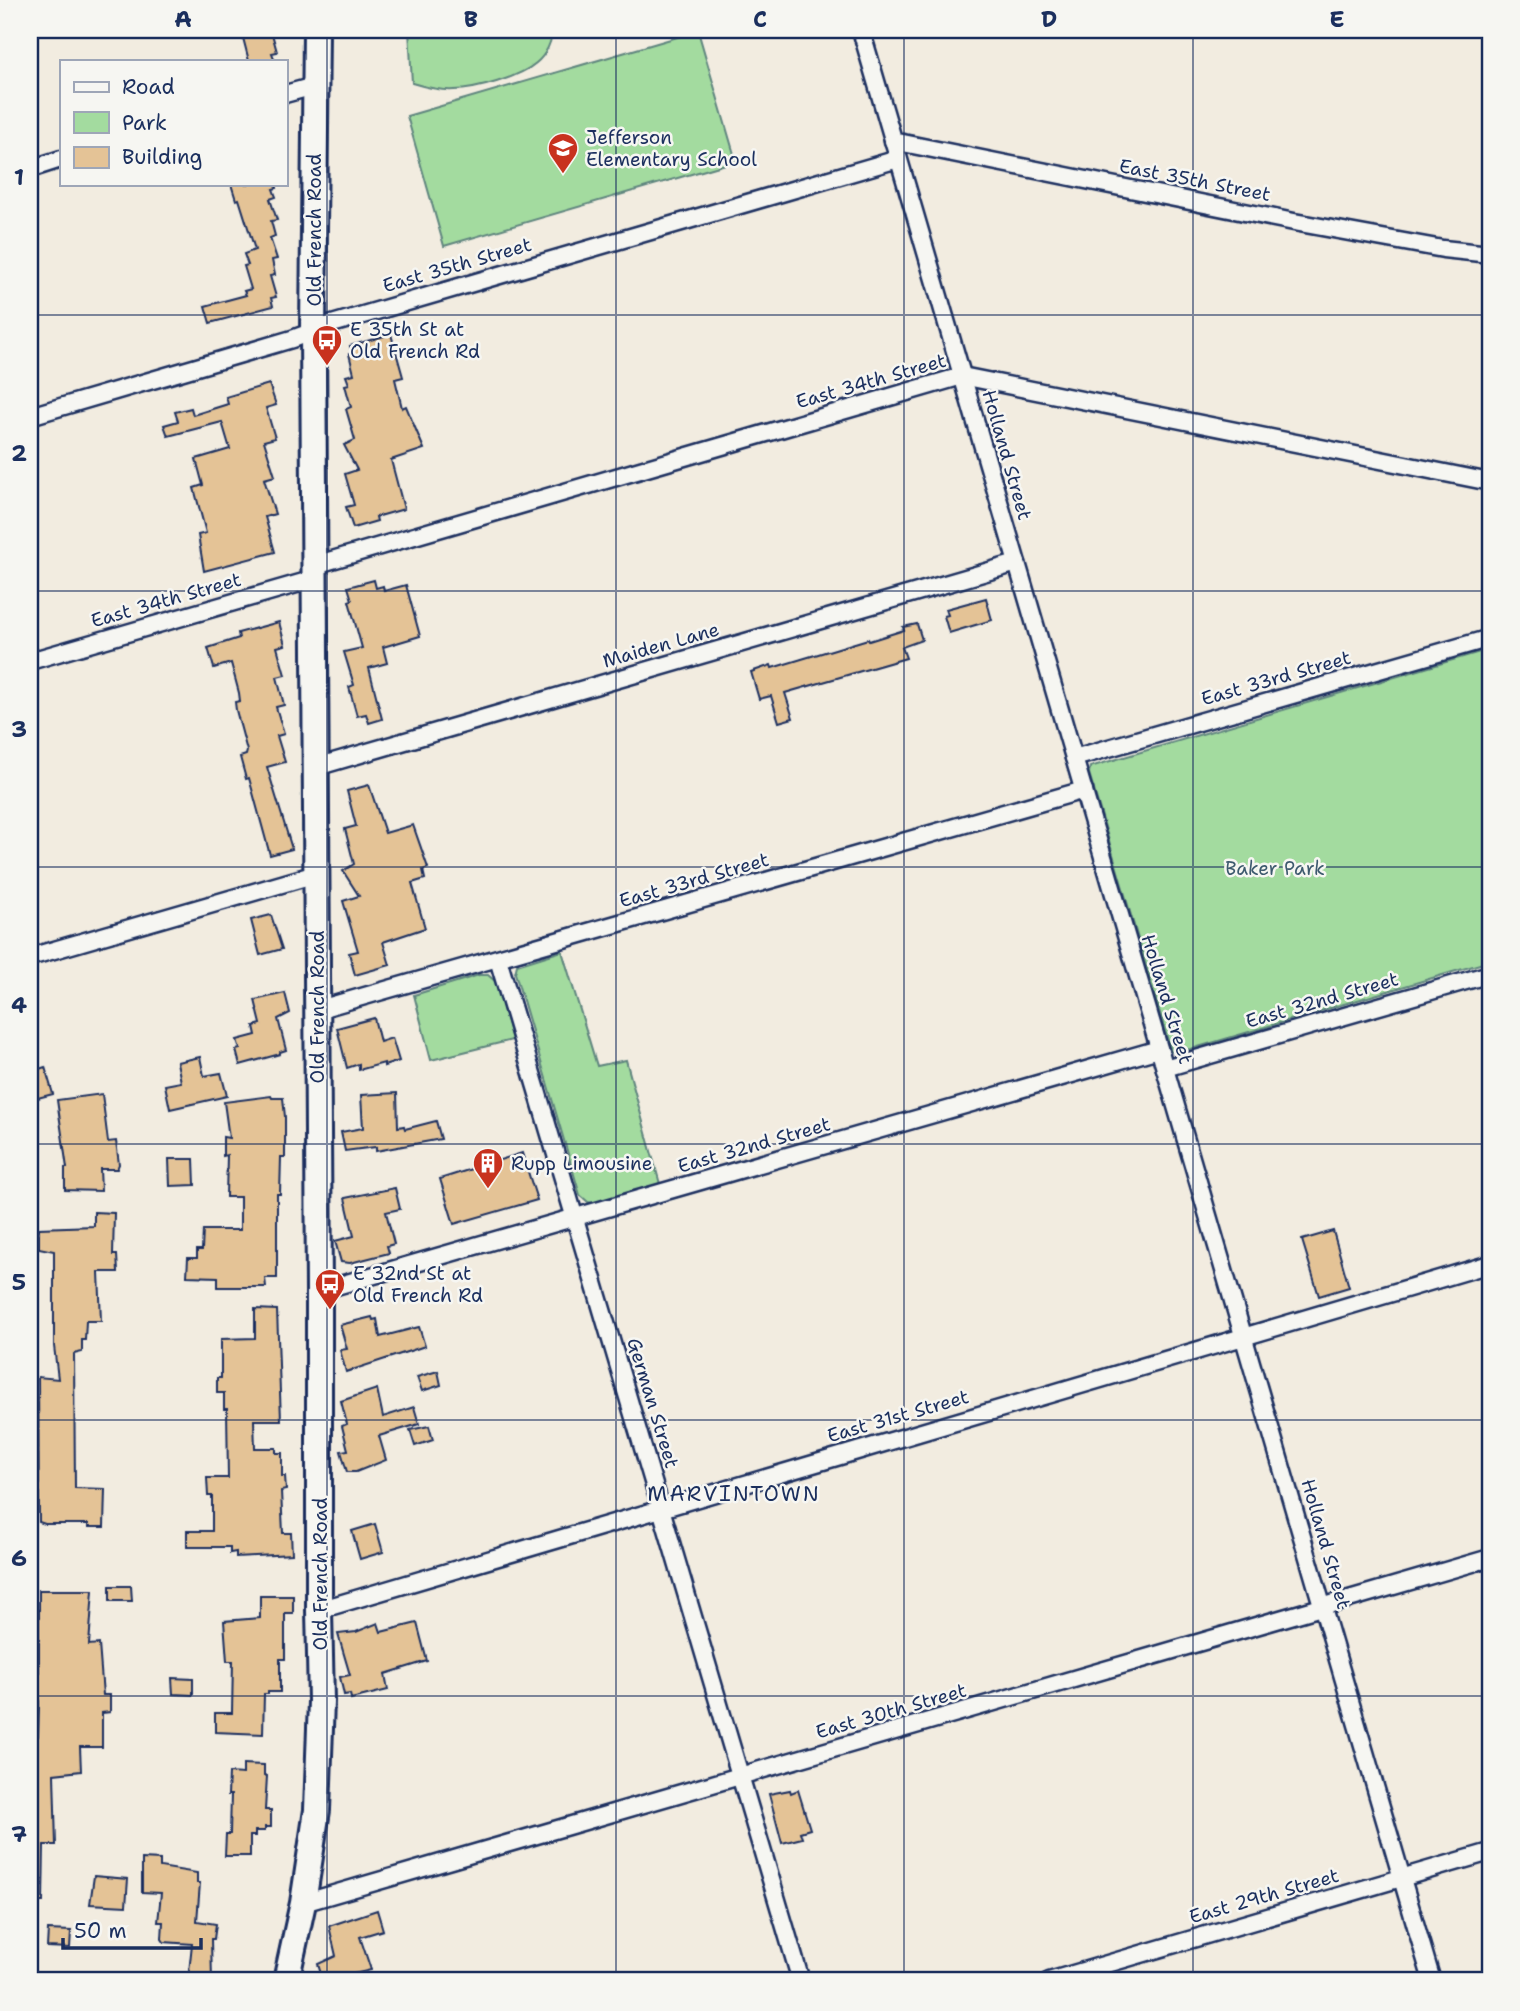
<svg xmlns="http://www.w3.org/2000/svg" width="1520" height="2011" viewBox="0 0 1520 2011" font-family="'Shantell Sans',sans-serif">
  <style>
    .green { fill: #a3db9f; stroke: #5f857e; stroke-width: 2 }
    .building { fill: #e4c396; stroke: #1b2f5e; stroke-width: 2 }
    .lines { fill: none; stroke-linecap: round; stroke-linejoin: round }
    .street-casing { stroke: #1b2f5e; stroke-width: 21 }
    .primary-casing { stroke: #1b2f5e; stroke-width: 30 }
    .street { stroke: #f6f6f2; stroke-width: 16 }
    .primary { stroke: #f6f6f2; stroke-width: 24 }
    .grid { fill: none; stroke: #1b2f5e; stroke-width: 2; stroke-opacity: 0.55 }
    .labels { text-anchor: middle; dominant-baseline: central; stroke-width: 5; stroke-linejoin: round; paint-order: stroke }
    .poi-label { font-size: 19px; fill: #1b2f5e; stroke: #f6f6f2; text-anchor: start }
    .street-label { font-size: 19px; fill: #1b2f5e; stroke: #f6f6f2 }
    .park-label { font-size: 19px; fill: #3d5a6e; stroke: #f6f6f2 }
    .neighbourhood-label { font-size: 21px; letter-spacing: 2px; fill: #1b2f5e; stroke: #f6f6f2 }
    .neatline { fill: none; stroke: #1b2f5e; stroke-width: 2.5 }
    .grid-label { font-size: 23px; text-anchor: middle; font-weight: bold; fill: #1b2f5e }
  </style>
  <rect width="100%" height="100%" fill="#f2ece0"/>
  <filter id="ink" filterUnits="userSpaceOnUse"><feTurbulence type="fractalNoise" baseFrequency=".0143" numOctaves="2"/><feDisplacementMap in="SourceGraphic" scale="14" xChannelSelector="R" yChannelSelector="G"/><feConvolveMatrix kernelMatrix="1 2 1 2 8 2 1 2 1" color-interpolation-filters="sRGB"/></filter>
  <g filter="url(#ink)">
    <!-- green -->
    <g class="green">
      <path d="M 409,30 L 553,30 C 552,41 546,55 536,63 C 520,77 476,90 454,90 C 440,91 425,87 412,83 Z"/>
      <path d="M 698,31 L 736,161 L 444,246 L 407,116 Z"/>
      <path d="M 1490,649 L 1490,961 L 1198,1047 L 1176,1053 L 1171,1051 L 1089,773 L 1090,767 Z"/>
      <path d="M 562,951 L 597,1066 L 626,1060 L 660,1184 L 593,1203 L 588,1202 L 580,1195 L 515,973 L 517,965 Z"/>
      <path d="M 479,975 L 488,975 L 496,982 L 512,1040 L 431,1060 L 414,995 Z"/>
    </g>
    <!-- building -->
    <g class="building">
      <path d="M 241,30 L 271,30 L 277,52 L 272,53 L 275,61 L 249,61 Z"/>
      <path d="M 231,184 L 276,184 L 277,188 L 273,189 L 276,197 L 270,199 L 277,220 L 271,221 L 275,236 L 270,238 L 277,259 L 272,260 L 275,275 L 270,276 L 276,297 L 271,298 L 273,306 L 210,323 L 205,306 L 246,295 L 244,291 L 251,289 L 244,266 L 248,265 L 244,254 L 255,250 L 239,199 L 236,200 Z"/>
      <path d="M 391,334 L 403,377 L 395,379 L 402,408 L 406,406 L 424,449 L 391,460 L 404,509 L 376,517 L 377,521 L 353,528 L 346,507 L 354,505 L 345,474 L 357,470 L 344,445 L 355,440 L 346,409 L 351,407 L 345,385 L 349,384 L 346,376 L 354,374 L 349,354 L 352,353 L 350,346 Z"/>
      <path d="M 269,384 L 276,405 L 266,408 L 275,438 L 264,441 L 275,476 L 264,479 L 275,514 L 265,517 L 275,552 L 204,571 L 198,535 L 206,533 L 194,488 L 203,485 L 196,459 L 230,449 L 222,422 L 168,436 L 164,425 L 178,421 L 175,412 L 191,408 L 193,415 L 228,404 L 226,397 Z"/>
      <path d="M 374,580 L 376,588 L 383,586 L 384,591 L 406,585 L 420,636 L 383,647 L 387,663 L 369,668 L 382,719 L 369,723 L 366,714 L 357,716 L 349,687 L 354,685 L 344,652 L 362,648 L 349,601 L 352,600 L 348,587 Z"/>
      <path d="M 986,598 L 992,620 L 949,633 L 944,616 L 948,615 L 946,609 Z"/>
      <path d="M 279,622 L 285,645 L 277,647 L 285,675 L 277,677 L 284,705 L 276,707 L 284,734 L 277,736 L 285,762 L 267,767 L 292,849 L 270,855 L 249,778 L 246,779 L 240,757 L 246,755 L 247,751 L 236,710 L 235,702 L 240,701 L 239,693 L 231,663 L 214,668 L 208,648 L 239,638 L 238,633 Z"/>
      <path d="M 917,624 L 922,640 L 902,647 L 906,658 L 785,693 L 793,718 L 779,722 L 771,696 L 759,699 L 751,672 L 771,665 L 772,668 L 868,639 L 869,641 L 904,630 L 903,627 Z"/>
      <path d="M 369,785 L 385,833 L 413,825 L 428,868 L 423,870 L 425,879 L 412,883 L 425,928 L 383,942 L 390,965 L 355,975 L 349,953 L 358,951 L 343,901 L 359,896 L 343,871 L 354,864 L 345,829 L 356,826 L 347,791 Z"/>
      <path d="M 271,915 L 282,949 L 260,955 L 251,920 Z"/>
      <path d="M 285,993 L 290,1013 L 278,1019 L 286,1050 L 280,1052 L 280,1054 L 240,1065 L 236,1050 L 240,1049 L 237,1040 L 256,1035 L 254,1026 L 261,1024 L 255,1000 Z"/>
      <path d="M 374,1018 L 380,1042 L 392,1038 L 399,1061 L 384,1066 L 384,1063 L 359,1070 L 359,1064 L 347,1068 L 337,1028 Z"/>
      <path d="M 200,1057 L 204,1076 L 221,1073 L 227,1096 L 170,1109 L 165,1085 L 181,1082 L 177,1062 Z"/>
      <path d="M 45,1067 L 53,1094 L 30,1100 L 30,1072 Z"/>
      <path d="M 397,1093 L 398,1127 L 404,1126 L 405,1129 L 436,1121 L 441,1139 L 376,1151 L 376,1147 L 345,1151 L 341,1132 L 363,1128 L 361,1095 Z"/>
      <path d="M 102,1094 L 108,1142 L 116,1141 L 119,1164 L 117,1169 L 100,1169 L 101,1191 L 65,1190 L 65,1168 L 67,1168 L 57,1100 Z"/>
      <path d="M 271,1096 L 272,1098 L 283,1098 L 285,1117 L 285,1157 L 281,1157 L 280,1194 L 277,1194 L 277,1278 L 265,1278 L 266,1287 L 218,1287 L 218,1277 L 187,1276 L 188,1258 L 197,1258 L 197,1250 L 202,1250 L 203,1230 L 240,1230 L 240,1197 L 226,1197 L 227,1155 L 223,1156 L 223,1137 L 229,1138 L 224,1102 Z"/>
      <path d="M 522,1153 L 537,1200 L 454,1224 L 440,1179 Z"/>
      <path d="M 169,1159 L 194,1159 L 195,1185 L 170,1186 Z"/>
      <path d="M 395,1188 L 400,1209 L 386,1212 L 394,1244 L 387,1246 L 389,1253 L 350,1263 L 341,1262 L 335,1241 L 354,1236 L 345,1198 Z"/>
      <path d="M 94,1212 L 114,1213 L 113,1255 L 117,1255 L 118,1272 L 99,1272 L 101,1321 L 86,1321 L 85,1340 L 82,1340 L 82,1352 L 74,1354 L 75,1488 L 105,1489 L 104,1527 L 88,1527 L 88,1524 L 45,1524 L 39,1522 L 38,1377 L 58,1379 L 54,1346 L 54,1251 L 39,1248 L 39,1228 L 94,1226 Z"/>
      <path d="M 1333,1231 L 1349,1287 L 1319,1296 L 1302,1240 Z"/>
      <path d="M 255,1309 L 277,1310 L 281,1420 L 254,1420 L 255,1448 L 276,1448 L 276,1453 L 282,1453 L 282,1476 L 285,1476 L 286,1490 L 281,1491 L 283,1533 L 291,1533 L 292,1554 L 236,1557 L 236,1552 L 230,1553 L 230,1547 L 187,1547 L 187,1531 L 212,1531 L 212,1496 L 208,1496 L 207,1478 L 228,1478 L 227,1409 L 224,1409 L 224,1393 L 217,1393 L 217,1378 L 221,1378 L 221,1339 L 255,1338 Z"/>
      <path d="M 372,1317 L 373,1320 L 377,1319 L 380,1337 L 419,1327 L 425,1346 L 346,1372 L 340,1350 L 347,1349 L 340,1325 Z"/>
      <path d="M 438,1371 L 441,1385 L 422,1391 L 417,1377 Z"/>
      <path d="M 377,1389 L 383,1417 L 414,1407 L 419,1424 L 379,1436 L 386,1460 L 356,1472 L 347,1472 L 341,1451 L 348,1450 L 342,1426 L 347,1424 L 341,1401 Z"/>
      <path d="M 429,1426 L 433,1440 L 415,1446 L 410,1430 Z"/>
      <path d="M 375,1524 L 383,1552 L 360,1559 L 352,1531 Z"/>
      <path d="M 110,1586 L 131,1586 L 132,1601 L 110,1601 Z"/>
      <path d="M 39,1590 L 93,1590 L 89,1645 L 99,1644 L 103,1695 L 110,1695 L 110,1712 L 102,1713 L 102,1747 L 80,1747 L 81,1771 L 54,1774 L 56,1845 L 44,1845 L 43,1902 L 30,1902 L 30,1782 L 37,1782 L 36,1736 L 38,1736 L 39,1706 Z"/>
      <path d="M 260,1596 L 293,1596 L 293,1613 L 285,1613 L 285,1659 L 280,1659 L 280,1692 L 268,1692 L 268,1694 L 264,1694 L 263,1734 L 215,1732 L 215,1713 L 232,1713 L 233,1661 L 227,1661 L 224,1621 L 260,1618 Z"/>
      <path d="M 378,1623 L 381,1632 L 417,1623 L 427,1661 L 385,1674 L 388,1690 L 351,1699 L 350,1694 L 344,1695 L 340,1677 L 350,1675 L 338,1634 L 356,1632 Z"/>
      <path d="M 172,1678 L 193,1679 L 193,1695 L 173,1694 Z"/>
      <path d="M 243,1764 L 264,1765 L 264,1775 L 267,1776 L 265,1810 L 271,1810 L 271,1827 L 265,1827 L 265,1831 L 255,1831 L 255,1836 L 250,1836 L 250,1856 L 225,1856 L 226,1834 L 230,1834 L 231,1795 L 228,1795 L 229,1773 L 243,1774 Z"/>
      <path d="M 790,1790 L 791,1793 L 798,1790 L 810,1829 L 800,1832 L 802,1838 L 782,1843 L 769,1794 Z"/>
      <path d="M 142,1859 L 160,1860 L 160,1867 L 197,1873 L 197,1883 L 200,1883 L 197,1921 L 216,1924 L 214,1939 L 211,1939 L 212,1981 L 188,1981 L 192,1944 L 164,1942 L 162,1939 L 163,1922 L 158,1922 L 161,1893 L 142,1892 Z"/>
      <path d="M 94,1876 L 128,1879 L 126,1906 L 90,1904 Z"/>
      <path d="M 377,1910 L 383,1930 L 360,1937 L 371,1970 L 341,1977 L 333,1981 L 323,1981 L 318,1964 L 336,1956 L 329,1926 Z"/>
      <path d="M 48,1930 L 71,1931 L 70,1948 L 47,1947 Z"/>
    </g>
    <g class="lines">
      <!-- street casing -->
      <g class="street-casing">
        <g id="street">
          <path d="M 861,30 L 1432,1981"/>
          <path d="M 285,94 L 314,86"/>
          <path d="M 893,141 L 1294,222 L 1443,249 L 1490,254"/>
          <path d="M 30,169 L 61,159"/>
          <path d="M 30,416 L 292,339 L 332,324 L 898,159"/>
          <path d="M 315,565 L 962,376 L 1490,482"/>
          <path d="M 30,661 L 314,579"/>
          <path d="M 1074,758 L 1490,638"/>
          <path d="M 316,767 L 1017,563"/>
          <path d="M 30,957 L 316,874"/>
          <path d="M 498,959 L 801,1981"/>
          <path d="M 316,1010 L 1084,790"/>
          <path d="M 1165,1068 L 1490,974"/>
          <path d="M 319,1291 L 1159,1049"/>
          <path d="M 319,1610 L 1490,1264"/>
          <path d="M 303,1903 L 1490,1558"/>
          <path d="M 1049,1981 L 1490,1852"/>
        </g>
      </g>
      <!-- primary casing -->
      <g class="primary-casing">
        <path id="primary" d="M 286,1981 L 303,1903 L 317,1810 L 321,1701 L 319,1610 L 319,1291 L 313,331 L 316,30"/>
      </g>
      <!-- street -->
      <use href="#street" class="street"/>
      <!-- primary -->
      <use href="#primary" class="primary"/>
    </g>
  </g>
  <!-- grid -->
  <path class="grid" d="M 327,30 L 327,1981M 616,30 L 616,1981M 904,30 L 904,1981M 1193,30 L 1193,1981M 30,315 L 1490,315M 30,591 L 1490,591M 30,867 L 1490,867M 30,1144 L 1490,1144M 30,1420 L 1490,1420M 30,1696 L 1490,1696"/>
  <!-- icons -->
  <defs>
    <g id="school-pin" transform="scale(1.575)"><path d="M0 17L-7.5 6A9.5 9.5 0 1 1 7.5 6Z" fill="#c8321e" stroke="#f6f6f2"/><path d="M0-5L7-2L0 1L-7-2ZM-4 1L0 2.5L4 1V4Q0 6-4 4Z" fill="#fff"/></g>
    <g id="bus-pin" transform="scale(1.575)"><path d="M0 17L-7.5 6A9.5 9.5 0 1 1 7.5 6Z" fill="#c8321e" stroke="#f6f6f2"/><path d="M-5-6H5V4H4V6H2V4H-2V6H-4V4H-5ZM-3.5-4V0h7V-4ZM-3.5 1.2v1.5H-2V1.2ZM2 1.2v1.5H3.5V1.2Z" fill="#fff"/></g>
    <g id="building-pin" transform="scale(1.575)"><path d="M0 17L-7.5 6A9.5 9.5 0 1 1 7.5 6Z" fill="#c8321e" stroke="#f6f6f2"/><path d="M-4-6H4V6H1V3H-1V6H-4ZM-2.5-4.3h1.7v1.8h-1.7ZM.8-4.3h1.7v1.8H.8ZM-2.5-1h1.7V.8h-1.7ZM.8-1h1.7V.8H.8Z" fill="#fff"/></g>
  </defs>
  <g fill-rule="evenodd">
    <use href="#school-pin" x="563" y="148"/>
    <use href="#bus-pin" x="327" y="340"/>
    <use href="#building-pin" x="488" y="1163"/>
    <use href="#bus-pin" x="330" y="1284"/>
  </g>
  <g class="labels">
    <!-- poi labels -->
    <g class="poi-label">
      <text x="586" y="137">Jefferson<tspan x="586" dy="22">Elementary School</tspan></text>
      <text x="350" y="329">E 35th St at<tspan x="350" dy="22">Old French Rd</tspan></text>
      <text x="511" y="1163">Rupp Limousine</text>
      <text x="353" y="1273">E 32nd St at<tspan x="353" dy="22">Old French Rd</tspan></text>
    </g>
    <!-- street labels -->
    <g class="street-label">
      <text transform="translate(1195 180) rotate(11)">East 35th Street</text>
      <text transform="translate(314 230) rotate(-90)">Old French Road</text>
      <text transform="translate(457 265) rotate(-16)">East 35th Street</text>
      <text transform="translate(871 381) rotate(-16)">East 34th Street</text>
      <text transform="translate(1007 455) rotate(74)">Holland Street</text>
      <text transform="translate(166 600) rotate(-16)">East 34th Street</text>
      <text transform="translate(661 645) rotate(-16)">Maiden Lane</text>
      <text transform="translate(1276 678) rotate(-16)">East 33rd Street</text>
      <text transform="translate(694 880) rotate(-16)">East 33rd Street</text>
      <text transform="translate(1167 999) rotate(73)">Holland Street</text>
      <text transform="translate(1322 1000) rotate(-16)">East 32nd Street</text>
      <text transform="translate(317 1007) rotate(-90)">Old French Road</text>
      <text transform="translate(754 1145) rotate(-16)">East 32nd Street</text>
      <text transform="translate(653 1403) rotate(73)">German Street</text>
      <text transform="translate(898 1416) rotate(-16)">East 31st Street</text>
      <text transform="translate(1326 1544) rotate(74)">Holland Street</text>
      <text transform="translate(320 1574) rotate(-90)">Old French Road</text>
      <text transform="translate(891 1711) rotate(-16)">East 30th Street</text>
      <text transform="translate(1264 1896) rotate(-16)">East 29th Street</text>
    </g>
    <!-- park labels -->
    <g class="park-label">
      <text x="1275" y="868">Baker Park</text>
    </g>
    <!-- neighbourhood labels -->
    <g class="neighbourhood-label">
      <text x="734" y="1494">MARVINTOWN</text>
    </g>
  </g>
  <!-- margin -->
  <rect width="1520" height="2011" fill="none" stroke="#f6f6f2" stroke-width="77"/>
  <!-- legend -->
  <rect x="60" y="60" width="228" height="126" fill="#f6f6f2" stroke="#9ea6b7" stroke-width="2"/>
  <rect x="74" y="82" width="35" height="10" fill="#f6f6f2" stroke="#9ea6b7" stroke-width="2"/>
  <text x="122" y="94" font-size="21" fill="#1b2f5e">Road</text>
  <rect x="74" y="112" width="35" height="21" fill="#a3db9f" stroke="#9ea6b7" stroke-width="2"/>
  <text x="122" y="130" font-size="21" fill="#1b2f5e">Park</text>
  <rect x="74" y="147" width="35" height="21" fill="#e4c396" stroke="#9ea6b7" stroke-width="2"/>
  <text x="122" y="164" font-size="21" fill="#1b2f5e">Building</text>
  <!-- scale -->
  <path d="M63 1938v10h138v-10" fill="none" stroke="#1b2f5e" stroke-width="3.5"/>
  <text x="74" y="1938" font-size="21" fill="#1b2f5e" stroke="#f6f6f2" stroke-width="5" paint-order="stroke">50 m</text>
  <rect x="38" y="38" width="1444" height="1934" class="neatline"/>
  <g class="grid-label">
    <text x="183" y="27">A</text>
    <text x="471" y="27">B</text>
    <text x="760" y="27">C</text>
    <text x="1049" y="27">D</text>
    <text x="1337" y="27">E</text>
    <text x="19" y="185">1</text>
    <text x="19" y="461">2</text>
    <text x="19" y="737">3</text>
    <text x="19" y="1013">4</text>
    <text x="19" y="1290">5</text>
    <text x="19" y="1566">6</text>
    <text x="19" y="1842">7</text>
  </g>
</svg>
